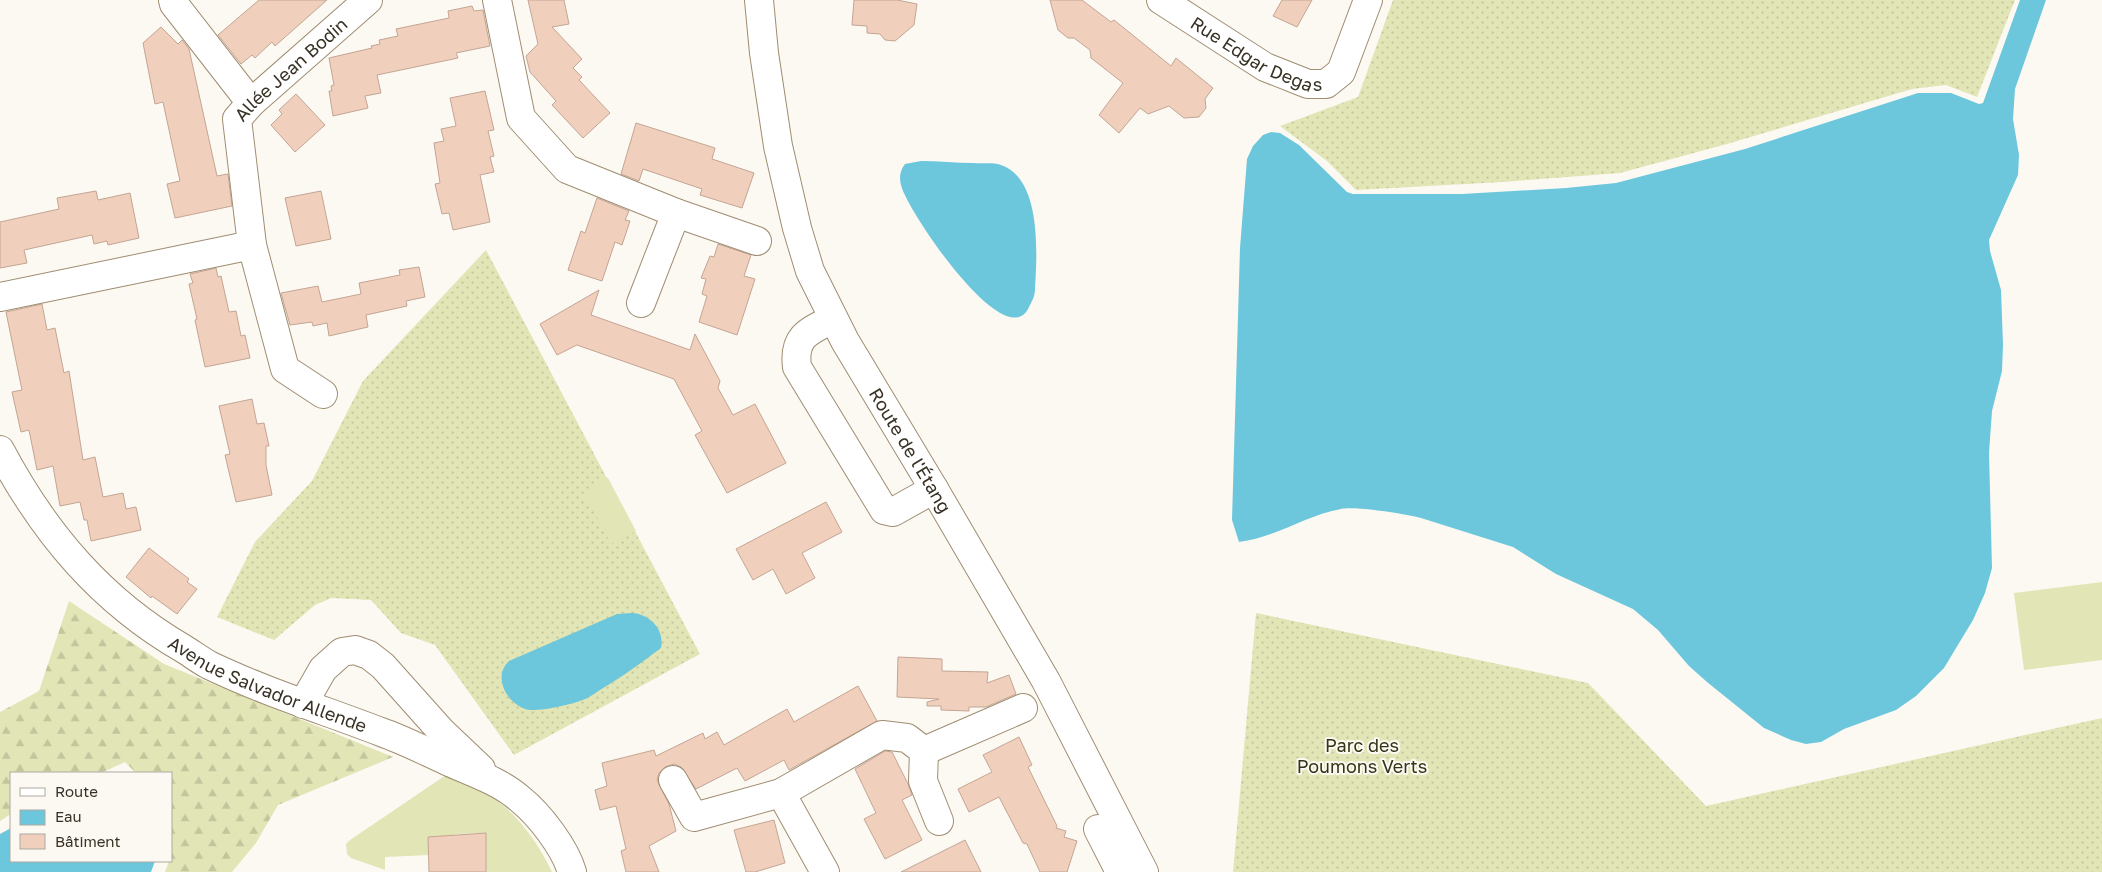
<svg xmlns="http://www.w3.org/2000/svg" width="2102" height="872" viewBox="0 0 2102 872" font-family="'Golos Text',sans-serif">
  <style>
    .grass { fill: url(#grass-dots) }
    .forest { fill: url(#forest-firs) }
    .garden { fill: #e2e5b5 }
    .water { fill: #6cc7dc }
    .building { fill: #f0cfbd; stroke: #c4a593 }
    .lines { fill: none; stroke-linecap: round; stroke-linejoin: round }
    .minor-casing { stroke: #9f8d71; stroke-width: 30 }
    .minor { stroke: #fff; stroke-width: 28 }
    .labels { text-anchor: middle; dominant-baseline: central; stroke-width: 4; stroke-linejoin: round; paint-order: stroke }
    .street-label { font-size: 18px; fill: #383125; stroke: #fcf9f3 }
    .park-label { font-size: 18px; fill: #333415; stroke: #fcf9f3 }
  </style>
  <defs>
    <pattern id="grass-dots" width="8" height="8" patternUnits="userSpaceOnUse" patternTransform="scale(1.25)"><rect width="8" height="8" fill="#e2e5b5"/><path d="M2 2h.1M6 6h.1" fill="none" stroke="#c3c59c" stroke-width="1.8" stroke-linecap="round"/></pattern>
    <pattern id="forest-firs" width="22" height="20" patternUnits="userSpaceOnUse" patternTransform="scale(1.25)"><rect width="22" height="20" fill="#e2e5b5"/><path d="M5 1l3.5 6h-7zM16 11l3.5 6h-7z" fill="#c3c59c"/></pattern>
  </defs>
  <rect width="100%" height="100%" fill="#fcf9f3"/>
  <!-- grass -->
  <g class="grass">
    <path d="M 1393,0 L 2015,0 L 1977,97 L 1946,85 L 1912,89 L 1727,144 L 1620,173 L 1502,182 L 1356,190 L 1327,161 L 1280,126 L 1358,97 Z"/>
    <path d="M 486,250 L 700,654 L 514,755 L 435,645 L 401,633 L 371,600 L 331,598 L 315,605 L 274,640 L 217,617 L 255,542 L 312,481 L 363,381 Z"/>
    <path d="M 1256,613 L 1588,683 L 1706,806 L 2102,718 L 2102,872 L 1233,872 Z"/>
  </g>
  <!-- forest -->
  <path class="forest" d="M 69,601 L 164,664 L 393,757 L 278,805 L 256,843 L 232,872 L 165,872 L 169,861 L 171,861 L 171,773 L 136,773 L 125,762 L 101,773 L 11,773 L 11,814 L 0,821 L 0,712 L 39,691 Z"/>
  <!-- garden -->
  <g class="garden">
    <path d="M 608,478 L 636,531 L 611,544 L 583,491 Z"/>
    <path d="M 2102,582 L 2102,660 L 2024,670 L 2014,593 Z"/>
    <path d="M 449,773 C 460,779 472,784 483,791 C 514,809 537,840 552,872 L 486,872 L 485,833 L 455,834 L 455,850 L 442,836 L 429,837 L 429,855 L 385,857 L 385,870 L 351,858 L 347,854 L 346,844 L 350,840 Z"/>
  </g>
  <!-- water -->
  <g class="water">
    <path d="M 2020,0 L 2046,0 L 2015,89 L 2013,119 L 2019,155 L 2018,175 L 1989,240 L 1990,251 L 2001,290 L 2003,345 L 2002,371 L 1992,411 L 1989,453 L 1992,568 L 1985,593 L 1973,620 L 1944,668 L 1916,696 L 1896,710 L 1844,729 L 1821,742 L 1806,744 L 1791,740 L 1764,728 L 1707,682 L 1689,666 L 1658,630 L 1633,609 L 1556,574 L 1513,547 L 1421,518 C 1405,514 1356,506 1341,509 C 1306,515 1275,538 1239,542 L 1232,520 L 1240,248 L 1247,159 L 1253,146 L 1263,135 L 1271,132 L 1280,133 L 1299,145 L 1347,192 L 1353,194 L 1462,194 L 1566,188 L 1616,183 L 1745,149 L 1918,93 L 1951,93 L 1979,104 L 1983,103 Z"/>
    <path d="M 921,161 C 938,161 956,163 974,163 C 982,164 993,162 1001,165 C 1042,179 1037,255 1035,289 C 1035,296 1032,301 1029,307 C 1006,358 906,209 901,185 C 899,178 900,170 905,164 Z"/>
    <path d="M 632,613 C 650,614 665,630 661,648 C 641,663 622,677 600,690 C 594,694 587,699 580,701 C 568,705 542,711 530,710 C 509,707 491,678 509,661 L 617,614 Z"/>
    <path d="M 11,828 L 11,861 L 155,861 L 151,872 L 0,872 L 0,834 Z"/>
  </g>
  <!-- building -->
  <g class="building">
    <path d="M 259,0 L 327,0 L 275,46 L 272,42 L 255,58 L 252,55 L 241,64 L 218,35 Z"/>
    <path d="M 528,0 L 564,0 L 569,24 L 552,27 L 582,59 L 573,68 L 582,77 L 579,80 L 610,113 L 583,138 L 552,105 L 556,101 L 530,72 L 526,56 L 538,44 Z"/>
    <path d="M 854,0 L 897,0 L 917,4 L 914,25 L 895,41 L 885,40 L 880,34 L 867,33 L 867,26 L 852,25 Z"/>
    <path d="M 1050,0 L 1082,0 L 1111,22 L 1114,20 L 1171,66 L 1176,58 L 1213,88 L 1205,99 L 1206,108 L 1199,117 L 1184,118 L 1169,106 L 1148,114 L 1140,108 L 1119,133 L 1099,115 L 1123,83 L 1091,58 L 1090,50 L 1074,38 L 1068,38 L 1058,30 Z"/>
    <path d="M 1282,0 L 1312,0 L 1297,27 L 1273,16 Z"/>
    <path d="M 472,6 L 474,11 L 483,10 L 490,46 L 456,53 L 458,58 L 377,75 L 381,93 L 365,96 L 368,108 L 333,116 L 329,91 L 332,91 L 331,86 L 334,85 L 329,58 L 372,48 L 371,46 L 380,44 L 379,40 L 398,36 L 396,29 L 449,18 L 448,11 Z"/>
    <path d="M 161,27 L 178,44 L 182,40 L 189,49 L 217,176 L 228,174 L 232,206 L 175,218 L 167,184 L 180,181 L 163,102 L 155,104 L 143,43 Z"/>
    <path d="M 485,91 L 494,130 L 488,131 L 494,156 L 490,157 L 494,172 L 480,175 L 490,222 L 453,230 L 449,213 L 442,214 L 435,184 L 440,183 L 434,143 L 444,141 L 441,129 L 456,126 L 450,98 Z"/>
    <path d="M 296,94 L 325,125 L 295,152 L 271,125 L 282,114 L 279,110 Z"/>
    <path d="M 636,123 L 715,148 L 712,159 L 754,173 L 742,208 L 700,195 L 702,189 L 643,169 L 639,181 L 621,174 Z"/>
    <path d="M 96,191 L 98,200 L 130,193 L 139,238 L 108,245 L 107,241 L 94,244 L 92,235 L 24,250 L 27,263 L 0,268 L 0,222 L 59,209 L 57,198 Z"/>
    <path d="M 321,191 L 331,239 L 296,246 L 285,198 Z"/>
    <path d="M 597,198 L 629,211 L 625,220 L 630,221 L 622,245 L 615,242 L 602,281 L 568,270 L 581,231 L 585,233 Z"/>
    <path d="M 718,244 L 751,255 L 744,276 L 755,279 L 737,335 L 699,322 L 707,296 L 702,294 L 706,279 L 701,278 L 710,256 L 714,257 Z"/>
    <path d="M 419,267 L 425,297 L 406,301 L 407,306 L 366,315 L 368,327 L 329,336 L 327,323 L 313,326 L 312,322 L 290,325 L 281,293 L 318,286 L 322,302 L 361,294 L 359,283 L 400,275 L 399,270 Z"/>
    <path d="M 216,268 L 218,277 L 221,276 L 229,312 L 236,311 L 241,336 L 245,335 L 250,358 L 205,367 L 195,320 L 197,319 L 189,284 L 193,283 L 190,274 Z"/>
    <path d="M 599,290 L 591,315 L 690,350 L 695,334 L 720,381 L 718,388 L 733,415 L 755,404 L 786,463 L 727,493 L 695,435 L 702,431 L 674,379 L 577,345 L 557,355 L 540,324 Z"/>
    <path d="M 42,304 L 47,330 L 55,328 L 64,373 L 69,371 L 83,460 L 95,457 L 103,497 L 123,493 L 126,509 L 136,507 L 141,530 L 91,541 L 87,520 L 84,520 L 80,502 L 60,506 L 53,466 L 37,470 L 29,430 L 21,432 L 12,392 L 22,390 L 6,312 Z"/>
    <path d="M 252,399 L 257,424 L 264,423 L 269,446 L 266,446 L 266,465 L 272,495 L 236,502 L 225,455 L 230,454 L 219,406 Z"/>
    <path d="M 826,502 L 842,532 L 802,553 L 815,578 L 786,594 L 773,569 L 753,580 L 736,549 Z"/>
    <path d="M 149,548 L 189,579 L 187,582 L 197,589 L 177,614 L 152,596 L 151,598 L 126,577 Z"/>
    <path d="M 898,657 L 942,659 L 942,671 L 988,672 L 987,683 L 1009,675 L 1016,694 L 986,707 L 969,707 L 969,711 L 941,710 L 941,706 L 927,706 L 927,702 L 939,699 L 897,697 Z"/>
    <path d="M 858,686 L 877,721 L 789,770 L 784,760 L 745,781 L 737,768 L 696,789 L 681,767 L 674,764 L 665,767 L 659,773 L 657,780 L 669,804 L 676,831 L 649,846 L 659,872 L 626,872 L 621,851 L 626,849 L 616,806 L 600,810 L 595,790 L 607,786 L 602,763 L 654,750 L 656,756 L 703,733 L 705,739 L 717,732 L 724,745 L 787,709 L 794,722 Z"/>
    <path d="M 1019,737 L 1032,765 L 1028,767 L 1057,826 L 1056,828 L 1066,831 L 1064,837 L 1077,841 L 1067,872 L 1040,872 L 1027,844 L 1023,843 L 999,797 L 969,812 L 958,789 L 992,772 L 983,755 Z"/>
    <path d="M 885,751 L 892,752 L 908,784 L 912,795 L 902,800 L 922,840 L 885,859 L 864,819 L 876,813 L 855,769 Z"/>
    <path d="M 774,820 L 785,863 L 755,872 L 746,872 L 734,830 Z"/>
    <path d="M 486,833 L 486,872 L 429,872 L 428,837 Z"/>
    <path d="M 965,840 L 981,872 L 901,872 Z"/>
  </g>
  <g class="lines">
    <!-- minor casing -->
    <g class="minor-casing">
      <g id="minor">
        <path d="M 173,0 L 174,4 L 251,103"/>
        <path d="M 497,0 L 521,118 L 567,169 L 676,213 L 757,241"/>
        <path id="s1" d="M 759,0 L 764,53 L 778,146 L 797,228 L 810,271 L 845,341 L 934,489 L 1046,681 L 1144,872"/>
        <path id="s2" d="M 1161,0 L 1265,67 L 1308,84 L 1326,84 L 1341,72 L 1368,0"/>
        <path d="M 0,297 L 252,245"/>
        <path d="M 641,303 L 676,213"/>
        <path d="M 833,319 C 809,331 793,336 797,367 L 884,510 L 893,512 L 934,489"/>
        <path id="s3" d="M 323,394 L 285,369 L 252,245 L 237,119 L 251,103 L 368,0"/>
        <path id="s4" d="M 0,450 C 44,533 101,601 184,649 C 192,654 200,660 209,665 C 265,692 324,710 381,732 C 404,740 425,751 447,761 C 471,772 500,781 520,799 C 540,815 565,848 572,872"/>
        <path d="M 303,704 L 323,669 L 342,652 L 355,650 L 369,655 L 383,666 L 442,732 L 481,769"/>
        <path d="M 924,751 L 1023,708"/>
        <path d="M 673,780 L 694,817 L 781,793 L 825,872"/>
        <path d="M 781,793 L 882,735 L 907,738 L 924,751 L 923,781 L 939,821"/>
        <path d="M 1098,829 L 1120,872"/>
      </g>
    </g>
    <!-- minor -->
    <use href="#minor" class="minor"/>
  </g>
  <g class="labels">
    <!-- street labels -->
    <g class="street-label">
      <text stroke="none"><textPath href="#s2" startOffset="111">Rue Edgar Degas</textPath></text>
      <text stroke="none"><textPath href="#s3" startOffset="374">Allée Jean Bodin</textPath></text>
      <text stroke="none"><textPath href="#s1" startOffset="482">Route de l'Étang</textPath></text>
      <text stroke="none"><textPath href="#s4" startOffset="366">Avenue Salvador Allende</textPath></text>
    </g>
    <!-- park labels -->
    <g class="park-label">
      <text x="1362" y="745">Parc des<tspan x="1362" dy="21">Poumons Verts</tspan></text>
    </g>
  </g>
  <!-- legend -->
  <rect x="10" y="772" width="162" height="90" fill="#fcf9f3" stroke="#aea9a1"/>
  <rect x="20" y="788" width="25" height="8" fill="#ffffff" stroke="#aea9a1"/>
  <text x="55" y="797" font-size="15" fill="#383125">Route</text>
  <rect x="20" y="810" width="25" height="15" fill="#6cc7dc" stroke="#aea9a1"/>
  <text x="55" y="822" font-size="15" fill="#383125">Eau</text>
  <rect x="20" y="834" width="25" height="15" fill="#f0cfbd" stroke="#aea9a1"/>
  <text x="55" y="847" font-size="15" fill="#383125">Bâtiment</text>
</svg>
